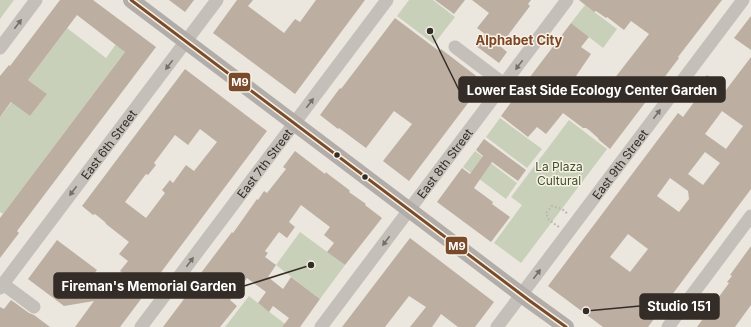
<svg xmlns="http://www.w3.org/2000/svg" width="751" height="327" viewBox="0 0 751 327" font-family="Inter,sans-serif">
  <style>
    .green { fill: #c9d0ba }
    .building { fill: #bdaea2; fill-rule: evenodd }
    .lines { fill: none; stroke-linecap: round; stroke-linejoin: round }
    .path { stroke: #bdb8b1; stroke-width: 2; stroke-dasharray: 2 2; stroke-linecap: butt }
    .minor { stroke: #c4bfb8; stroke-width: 13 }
    .major { stroke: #b2ada8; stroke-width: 16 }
    .bus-1-casing { stroke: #f8f2e6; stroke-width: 6 }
    .bus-1 { stroke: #7a4b2a; stroke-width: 3 }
    .oneway { fill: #756f68 }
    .bus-dot { fill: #342d27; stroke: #f8f2e6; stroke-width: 1.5 }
    .labels { text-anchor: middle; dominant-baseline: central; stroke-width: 3; stroke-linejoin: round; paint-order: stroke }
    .street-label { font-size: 12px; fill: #342d27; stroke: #f8f2e6 }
    .park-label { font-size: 12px; fill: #3f502d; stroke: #f8f2e6 }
    .neighbourhood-label { font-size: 13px; font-weight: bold; fill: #7d4626; stroke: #f8f2e6 }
    .leader { fill: none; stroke: #342d27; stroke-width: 1.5 }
    .callout-dot { fill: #342d27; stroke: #f8f2e6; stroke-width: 1.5 }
    .callout { fill: #342d27; stroke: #342d27; stroke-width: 1.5 }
    .callout-label { font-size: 13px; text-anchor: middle; font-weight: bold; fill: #fff }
    .line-badge { stroke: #f8f2e6; stroke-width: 1.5 }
    .badge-label { font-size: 11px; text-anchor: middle; font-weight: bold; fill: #fff }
  </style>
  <rect width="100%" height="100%" fill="#ebe7df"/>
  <!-- green -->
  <g class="green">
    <path d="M 0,0 L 14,0 L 0,19 Z"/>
    <path d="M 409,0 L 433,0 L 455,17 L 434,44 L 397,16 Z"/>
    <path d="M 585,5 L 617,29 L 603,48 L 571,23 Z"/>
    <path d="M 67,28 L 106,58 L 116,44 L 125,52 L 3,214 L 0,212 L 0,117 L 12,102 L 30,116 L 47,94 L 28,80 Z"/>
    <path d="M 500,118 L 542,149 L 527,168 L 486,137 Z"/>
    <path d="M 569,120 L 607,149 L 521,263 L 494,243 L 522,205 L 511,197 Z"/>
    <path d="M 475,151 L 517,183 L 506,199 L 463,167 Z"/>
    <path d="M 300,232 L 345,265 L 320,299 L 276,265 Z"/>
    <path d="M 249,296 L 289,327 L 225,327 Z"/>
  </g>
  <!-- building -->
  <g class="building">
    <path d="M 60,0 L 93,0 L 156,47 L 17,231 L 19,233 L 0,258 L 0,218 L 125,52 L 77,15 L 28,80 L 47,94 L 30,116 L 11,102 L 0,117 L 0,76 L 9,65 L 10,66 Z"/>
    <path d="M 169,0 L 194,0 L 185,12 Z"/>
    <path d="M 237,0 L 253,0 L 248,6 L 284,33 L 295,19 L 300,22 L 316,0 L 365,0 L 295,94 L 213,33 Z"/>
    <path d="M 435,0 L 465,0 L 454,14 Z"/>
    <path d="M 472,0 L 531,0 L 528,4 L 530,6 L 500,46 L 507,52 L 499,63 L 476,46 L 485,34 L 477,28 L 489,13 Z"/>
    <path d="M 579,0 L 722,0 L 678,57 L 679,58 L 610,149 L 599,140 L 598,138 L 589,130 L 586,128 L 583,128 L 563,113 L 546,134 L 537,127 L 528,137 L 501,116 L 517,94 L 571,23 L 589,37 L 581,47 L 591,54 L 574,79 L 593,94 L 601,83 L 607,88 L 649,34 L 631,21 L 624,30 L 607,17 L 606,18 L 596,11 L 594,12 Z"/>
    <path d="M 751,16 L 751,50 L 734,38 Z"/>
    <path d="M 395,18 L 439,51 L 441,49 L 484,82 L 409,181 L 383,161 L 412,124 L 394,111 L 366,148 L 339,128 L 338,129 L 320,115 L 340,88 L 341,89 Z"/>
    <path d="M 751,57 L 751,189 L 648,327 L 603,327 L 548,286 L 678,113 L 683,117 L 700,94 L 695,90 L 707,75 L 726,90 ZM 722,111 L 743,126 L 726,149 L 705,134 ZM 705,152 L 720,163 L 703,185 L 688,174 ZM 670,178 L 688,191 L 689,199 L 679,212 L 657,196 ZM 628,234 L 648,249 L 630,272 L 610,257 Z"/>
    <path d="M 185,69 L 267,131 L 120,327 L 75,327 L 94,301 L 64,306 L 28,279 L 57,240 L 97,270 L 93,275 L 115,292 L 127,276 L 120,271 L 128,261 L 119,254 L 129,242 L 106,224 L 105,222 L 95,214 L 93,215 L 82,206 ZM 200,129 L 217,142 L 194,171 L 186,165 L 173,183 L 170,180 L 162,190 L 165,193 L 146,218 L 125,202 L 146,174 L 148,175 L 156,165 L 154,163 L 175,135 L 188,145 Z"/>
    <path d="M 484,139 L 526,170 L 518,181 L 492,162 L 474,188 L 493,202 L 492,204 L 510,217 L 491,242 L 437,202 L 462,168 L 470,174 L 483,156 L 476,150 Z"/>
    <path d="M 295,151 L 325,174 L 326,172 L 328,174 L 348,189 L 350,191 L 349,192 L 366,204 L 365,205 L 382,218 L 345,265 L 327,252 L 334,243 L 324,235 L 330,227 L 301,205 L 289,222 L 295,227 L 287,238 L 279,232 L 265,251 L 268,253 L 265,257 L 276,265 L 268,277 L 283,289 L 291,277 L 320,299 L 300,327 L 282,327 L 289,318 L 273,306 L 269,312 L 258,303 L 266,292 L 247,278 L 230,300 L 237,306 L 220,327 L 163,327 L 184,299 L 182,298 L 232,232 L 233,233 L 257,199 L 258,200 L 264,191 L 267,193 L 286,169 L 283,167 Z"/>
    <path d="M 410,238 L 494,302 L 475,327 L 458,327 L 441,314 L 432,327 L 410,327 L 426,307 L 409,296 L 385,327 L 342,327 Z"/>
    <path d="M 751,246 L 751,305 L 735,327 L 697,327 L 729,283 L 727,282 L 732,276 L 730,275 Z"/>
    <path d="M 11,300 L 29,313 L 34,315 L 50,327 L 0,327 L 0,307 L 4,309 Z"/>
  </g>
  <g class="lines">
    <!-- path -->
    <path class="path" d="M 559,227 L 549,220 L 546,213 L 552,206 L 562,209 L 568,214"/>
    <!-- minor -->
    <g class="minor">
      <path d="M 455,47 L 504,84"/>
      <path d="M 0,48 L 36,0"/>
      <path d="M 3,284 L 34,307"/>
      <path id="s1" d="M 0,288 L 217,0"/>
      <path id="s2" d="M 141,327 L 387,0"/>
      <path id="s3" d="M 321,327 L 567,0"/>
      <path id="s4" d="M 497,327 L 743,0"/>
      <path d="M 668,327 L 751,216"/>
    </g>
    <!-- major -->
    <path class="major" d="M 131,0 L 530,301 L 566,327"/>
    <!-- bus-1 casing -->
    <g class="bus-1-casing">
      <path id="bus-1" d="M 131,0 L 530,301 L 566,327"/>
    </g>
    <!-- bus-1 -->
    <use href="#bus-1" class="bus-1"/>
  </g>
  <!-- one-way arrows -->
  <defs><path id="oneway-solid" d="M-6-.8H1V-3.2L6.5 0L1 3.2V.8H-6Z"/></defs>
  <g class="oneway">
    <use href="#oneway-solid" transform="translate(18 24) rotate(-53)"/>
    <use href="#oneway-solid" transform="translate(169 65) rotate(127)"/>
    <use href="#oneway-solid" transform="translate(519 65) rotate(127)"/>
    <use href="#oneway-solid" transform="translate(310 103) rotate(-53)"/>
    <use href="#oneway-solid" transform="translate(657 114) rotate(-53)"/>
    <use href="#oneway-solid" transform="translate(73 191) rotate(127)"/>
    <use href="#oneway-solid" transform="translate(386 241) rotate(127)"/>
    <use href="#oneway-solid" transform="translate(190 262) rotate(-53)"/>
    <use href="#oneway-solid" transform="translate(537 274) rotate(-53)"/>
  </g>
  <!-- markers -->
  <g class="bus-dot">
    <circle cx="337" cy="155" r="3.5"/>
    <circle cx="365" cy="177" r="3.5"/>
  </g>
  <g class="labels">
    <!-- street labels -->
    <g class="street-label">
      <text stroke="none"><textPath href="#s1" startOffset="180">East 6th Street</textPath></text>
      <text stroke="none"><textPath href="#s2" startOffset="205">East 7th Street</textPath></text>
      <text stroke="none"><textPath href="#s3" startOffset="205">East 8th Street</textPath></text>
      <text stroke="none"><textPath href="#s4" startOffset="204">East 9th Street</textPath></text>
    </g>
    <!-- park labels -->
    <g class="park-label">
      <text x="559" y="166">La Plaza<tspan x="559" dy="14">Cultural</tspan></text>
    </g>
    <!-- neighbourhood labels -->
    <g class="neighbourhood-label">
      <text x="519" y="40">Alphabet City</text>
    </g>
  </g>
  <!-- callouts -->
  <path class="leader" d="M430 31L459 90M311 265L244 286M586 311L640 306"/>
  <g class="callout-dot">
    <circle cx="430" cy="31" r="4"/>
    <circle cx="311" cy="265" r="4"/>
    <circle cx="586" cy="311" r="4"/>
  </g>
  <g class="callout">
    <rect x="459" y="77" width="266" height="25" rx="4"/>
    <rect x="54" y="273" width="190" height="25" rx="4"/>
    <rect x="640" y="294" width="79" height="25" rx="4"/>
  </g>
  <g class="callout-label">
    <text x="592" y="95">Lower East Side Ecology Center Garden</text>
    <text x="149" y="291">Fireman's Memorial Garden</text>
    <text x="679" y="311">Studio 151</text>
  </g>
  <g class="line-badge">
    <rect x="228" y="72" width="23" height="20" rx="4" fill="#7a4b2a"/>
    <rect x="445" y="236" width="23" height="19" rx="4" fill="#7a4b2a"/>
  </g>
  <g class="badge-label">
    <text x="240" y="86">M9</text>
    <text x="457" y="250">M9</text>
  </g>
</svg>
